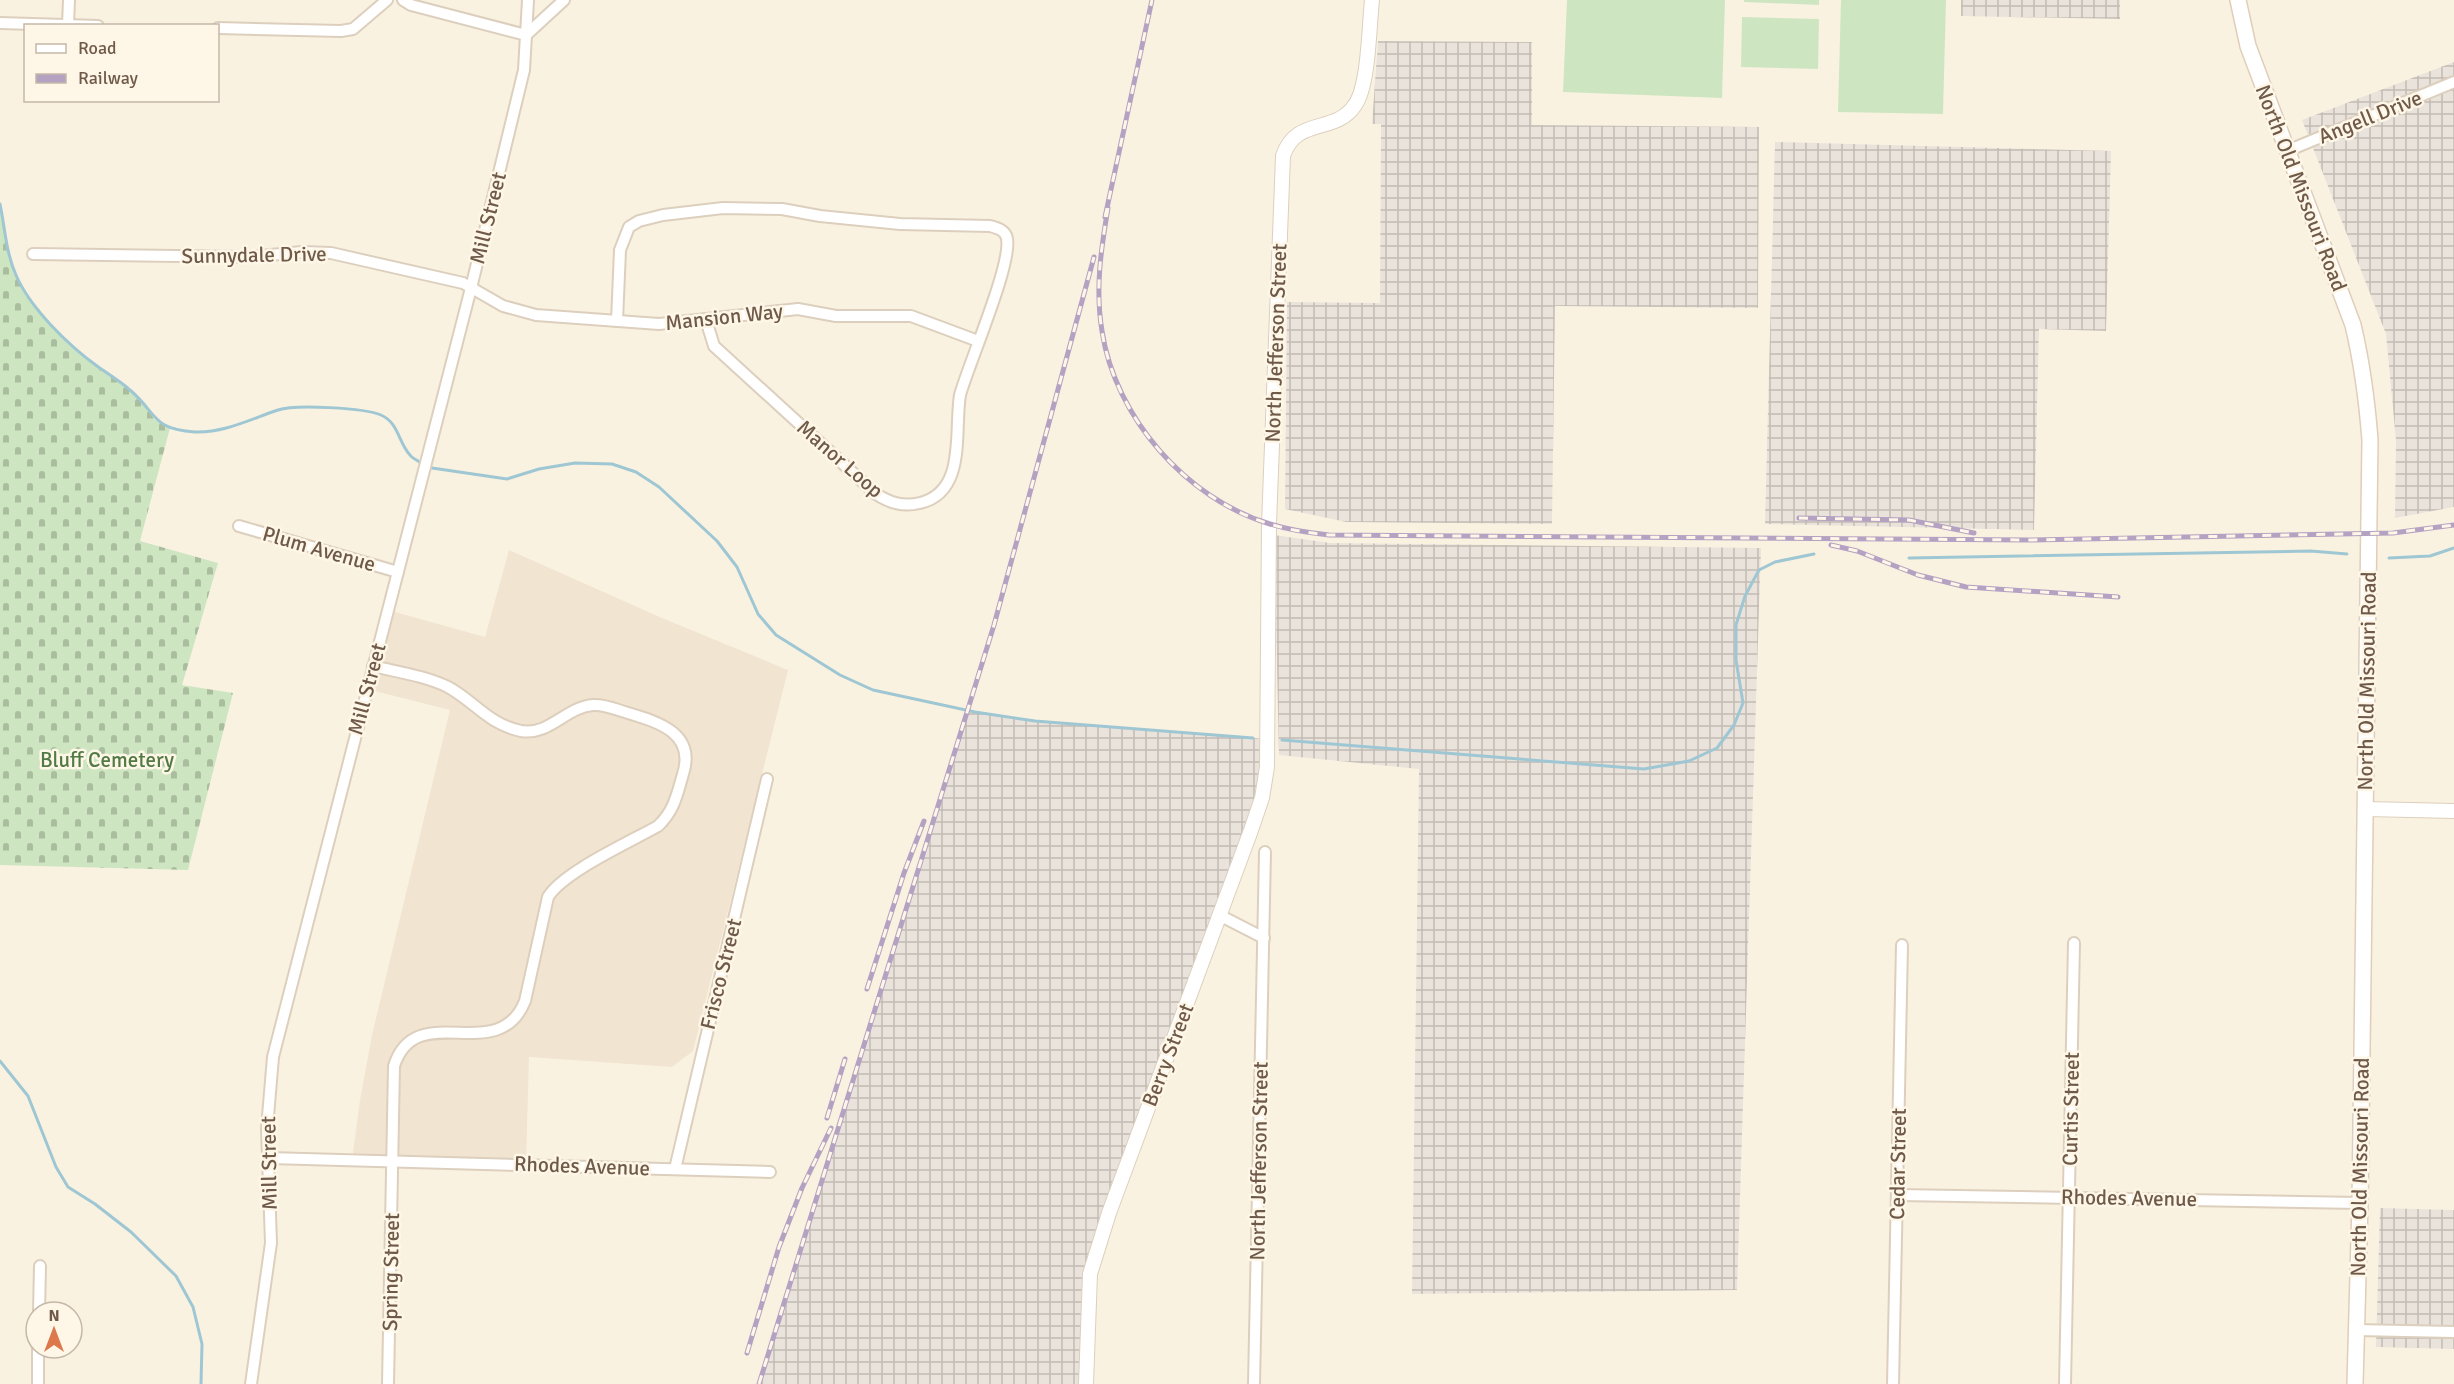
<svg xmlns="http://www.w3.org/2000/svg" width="2454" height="1384" viewBox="0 0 2454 1384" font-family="Signika,sans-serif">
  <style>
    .residential { fill: #f1e4d0 }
    .industrial { fill: url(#industrial-grid) }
    .grass { fill: #cde6c1 }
    .cemetery { fill: url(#cemetery-stones) }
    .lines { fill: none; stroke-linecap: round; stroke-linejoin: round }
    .stream { stroke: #9ec7d3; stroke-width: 3 }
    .minor-casing { stroke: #ddcfbd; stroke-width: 14 }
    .tertiary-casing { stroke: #ddcfbd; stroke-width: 16 }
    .secondary-casing { stroke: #dfceb9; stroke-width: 18 }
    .minor { stroke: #fff; stroke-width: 10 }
    .tertiary { stroke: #fff; stroke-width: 14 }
    .secondary { stroke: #fff; stroke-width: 15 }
    .rail-casing { stroke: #b5a1c2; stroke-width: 5 }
    .rail { stroke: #fef6e6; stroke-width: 3; stroke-dasharray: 9; stroke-linecap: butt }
    .labels { text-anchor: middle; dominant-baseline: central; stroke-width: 5; stroke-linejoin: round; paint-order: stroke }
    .street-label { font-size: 21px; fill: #6f5a4a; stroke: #fef6e6 }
    .park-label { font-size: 21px; fill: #517a45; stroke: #fef6e6 }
  </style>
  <defs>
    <pattern id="industrial-grid" width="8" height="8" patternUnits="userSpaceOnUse" patternTransform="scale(1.5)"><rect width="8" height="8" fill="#e9e3dc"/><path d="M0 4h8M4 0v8" fill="none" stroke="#c1bbb4"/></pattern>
    <pattern id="cemetery-stones" width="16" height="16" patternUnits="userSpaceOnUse" patternTransform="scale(1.5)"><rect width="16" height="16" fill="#cde6c1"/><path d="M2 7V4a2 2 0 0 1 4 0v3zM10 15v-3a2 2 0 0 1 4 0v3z" fill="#abbd9f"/></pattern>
  </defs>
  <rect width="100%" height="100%" fill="#faf2e1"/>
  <!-- residential -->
  <path class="residential" d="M 509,550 L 662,618 L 788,670 L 693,1051 L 672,1067 L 529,1057 L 526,1165 L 352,1160 L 360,1100 L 372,1035 L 450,710 L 367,689 L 388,610 L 485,637 Z"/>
  <!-- industrial -->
  <g class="industrial">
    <path d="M 1961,0 L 2120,0 L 2120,19 L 1961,16 Z"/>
    <path d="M 1378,41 L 1532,42 L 1532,125 L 1759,127 L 1758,308 L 1555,306 L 1552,524 L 1346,522 L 1285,509 L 1287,302 L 1380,303 L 1381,124 L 1372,124 Z"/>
    <path d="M 2454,62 L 2454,507 L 2395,518 L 2396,440 L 2386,334 L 2302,120 Z"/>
    <path d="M 1775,142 L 2111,151 L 2106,331 L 2039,329 L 2034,530 L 1765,524 Z"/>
    <path d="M 1274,535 L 1330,543 L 1761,548 L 1737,1290 L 1412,1294 L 1419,769 L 1279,755 Z"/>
    <path d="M 966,710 L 1035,721 L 1267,739 L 1267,767 L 1090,1274 L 1086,1384 L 759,1384 Z"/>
    <path d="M 2380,1208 L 2454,1210 L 2454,1349 L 2376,1347 Z"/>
  </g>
  <!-- grass -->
  <g class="grass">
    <path d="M 1567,0 L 1725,0 L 1722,98 L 1563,92 Z"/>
    <path d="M 1744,0 L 1819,0 L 1819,5 L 1744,2 Z"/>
    <path d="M 1841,0 L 1946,0 L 1943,114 L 1838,112 Z"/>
    <path d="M 1742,17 L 1819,19 L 1818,69 L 1741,67 Z"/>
  </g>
  <!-- cemetery -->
  <path class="cemetery" d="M 0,204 L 8,251 L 16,275 L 26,293 L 57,331 L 96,366 L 130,390 L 143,403 L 155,420 L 170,428 L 140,541 L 218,563 L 182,685 L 233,693 L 188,870 L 0,865 Z"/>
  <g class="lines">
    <!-- stream -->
    <g class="stream">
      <path d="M 0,204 C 5,228 6,253 16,275 C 30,308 68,345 97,366 C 108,374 120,381 130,390 C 158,414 151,429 195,432 C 224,433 251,419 278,410 C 295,404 365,408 381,415 C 399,423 398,442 410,455 C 412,458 417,460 421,463"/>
      <path d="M 432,468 L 507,479 L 539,469 L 575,463 L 612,464 L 636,472 L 659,487 L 717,541 L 737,567 L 758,614 L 776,635 L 840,675 L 873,690 L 975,712 L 1035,721 L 1253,738"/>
      <path d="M 1909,558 L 2311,551 L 2347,554"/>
      <path d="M 2389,558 L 2430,556 L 2454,548"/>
      <path d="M 1282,740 L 1644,769 L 1689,761 L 1717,748 L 1734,725 L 1743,703 L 1736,660 L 1736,625 L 1745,596 L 1759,570 L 1775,562 L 1814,554"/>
      <path d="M 0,1061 L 28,1096 L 56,1167 L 68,1187 L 95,1204 L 131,1232 L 176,1276 L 193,1307 L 202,1344 L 201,1384"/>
    </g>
    <!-- minor casing -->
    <g class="minor-casing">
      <g id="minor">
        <path d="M 403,0 L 411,5 L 526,35"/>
        <path d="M 0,23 L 98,26"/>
        <path d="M 68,25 L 69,0"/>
        <path d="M 218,28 L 341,31 L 353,29 L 387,0"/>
        <path d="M 526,35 L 564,0"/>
        <path d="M 2287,151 L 2454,82"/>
        <path d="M 33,254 L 248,257 L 302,252 L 331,253 L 463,283 L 503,306 L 536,315 L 659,324 L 798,309 L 836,316 L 911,316 L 978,341"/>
        <path d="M 617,321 L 620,250 L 629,227 L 639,221 L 663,215 L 723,208 L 782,209 L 820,216 L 900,224 L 990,226 C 997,228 1006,230 1007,239 C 1012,264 969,363 960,395 C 954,431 967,492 920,503 C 903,507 890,503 876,494 L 714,346 L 706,320"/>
        <path d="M 239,526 L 398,572"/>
        <path d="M 373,666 C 397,672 426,676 448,687 C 474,701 488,724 521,731 C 549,736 566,707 593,705 C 605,704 617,710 628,713 C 658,722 696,733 683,774 C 677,795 674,811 658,826 C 630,842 563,872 548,897 L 525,1001 C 498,1068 416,997 394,1066 L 388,1384"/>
        <path d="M 1221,916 L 1264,938"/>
        <path d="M 269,1158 L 770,1172"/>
        <path d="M 675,1169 L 767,779"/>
        <path d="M 1898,1195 L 2360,1203"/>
        <path d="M 39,1312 L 40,1266"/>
        <path d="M 2356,1330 L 2454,1332"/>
        <path d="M 38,1384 L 38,1348"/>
        <path d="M 251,1384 L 271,1243 L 267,1128 L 273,1057 L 471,288 L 524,70 L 528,0"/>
        <path d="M 1254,1384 L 1265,852"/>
        <path d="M 1893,1384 L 1902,945"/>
        <path d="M 2065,1384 L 2074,943"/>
      </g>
    </g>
    <!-- tertiary casing -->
    <g class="tertiary-casing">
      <g id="tertiary">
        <path d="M 2366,809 L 2454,811"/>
        <path d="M 1086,1384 L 1090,1274 L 1109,1213 L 1250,833 L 1262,798 L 1267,767 L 1269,524 L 1283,156 C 1296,116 1335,135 1355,105 C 1369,85 1369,26 1372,0"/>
      </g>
    </g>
    <!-- secondary casing -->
    <g class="secondary-casing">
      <path id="secondary" d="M 2238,0 L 2248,46 L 2353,325 C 2362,363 2367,401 2370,440 L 2360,1203 L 2355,1384"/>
    </g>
    <!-- minor -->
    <use href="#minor" class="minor"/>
    <!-- tertiary -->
    <use href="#tertiary" class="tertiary"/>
    <!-- secondary -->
    <use href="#secondary" class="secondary"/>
    <!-- rail casing -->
    <g class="rail-casing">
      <g id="rail">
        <path d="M 1108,208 C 1101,249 1095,289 1102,331 C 1115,417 1186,499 1270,524 C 1289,530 1309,533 1329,535 L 2030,540 L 2393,533 L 2454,525"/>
        <path d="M 1105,217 L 1152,0"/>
        <path d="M 1799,518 L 1909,520 L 1974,533"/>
        <path d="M 1831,545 L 1857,551 L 1918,575 L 1966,587 L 2118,597"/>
        <path d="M 867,989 L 904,873 L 924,821"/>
        <path d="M 827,1118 L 845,1059"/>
        <path d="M 747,1353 L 779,1247 L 802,1188 L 831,1128"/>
        <path d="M 759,1384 L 994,625 L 1094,257"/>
      </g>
    </g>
    <!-- rail -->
    <use href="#rail" class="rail"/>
  </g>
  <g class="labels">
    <!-- street labels -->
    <g class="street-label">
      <text transform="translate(2370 117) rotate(-22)">Angell Drive</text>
      <text transform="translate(2301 188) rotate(69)">North Old Missouri Road</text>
      <text transform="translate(488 218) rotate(-76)">Mill Street</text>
      <text transform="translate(254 255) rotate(-1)">Sunnydale Drive</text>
      <text transform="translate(724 317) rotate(-6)">Mansion Way</text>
      <text transform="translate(1276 343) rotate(-88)">North Jefferson Street</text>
      <text transform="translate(840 459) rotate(41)">Manor Loop</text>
      <text transform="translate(319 549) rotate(16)">Plum Avenue</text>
      <text transform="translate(2367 681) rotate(-89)">North Old Missouri Road</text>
      <text transform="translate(367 689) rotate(-75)">Mill Street</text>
      <text transform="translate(721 974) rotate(-76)">Frisco Street</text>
      <text transform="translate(1168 1055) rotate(-69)">Berry Street</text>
      <text transform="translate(2071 1109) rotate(-89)">Curtis Street</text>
      <text transform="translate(1259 1161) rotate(-89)">North Jefferson Street</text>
      <text transform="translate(269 1163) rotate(-91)">Mill Street</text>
      <text transform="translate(1898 1164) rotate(-89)">Cedar Street</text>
      <text transform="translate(582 1166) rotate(2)">Rhodes Avenue</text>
      <text transform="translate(2360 1167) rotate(-89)">North Old Missouri Road</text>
      <text transform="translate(2129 1198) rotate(1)">Rhodes Avenue</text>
      <text transform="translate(391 1272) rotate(-89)">Spring Street</text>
    </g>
    <!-- park labels -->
    <g class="park-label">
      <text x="107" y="760">Bluff Cemetery</text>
    </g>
  </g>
  <!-- legend -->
  <rect x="24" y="24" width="195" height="78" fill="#fef6e6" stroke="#c5b8a8" stroke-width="1.5"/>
  <rect x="36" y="44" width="30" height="9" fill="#ffffff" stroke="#c5b8a8" stroke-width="1.5"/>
  <text x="78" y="54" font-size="18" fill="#6f5a4a">Road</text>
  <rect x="36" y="74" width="30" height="9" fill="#b5a1c2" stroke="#c5b8a8" stroke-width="1.5"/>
  <text x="78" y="84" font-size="18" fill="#6f5a4a">Railway</text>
  <!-- north arrow -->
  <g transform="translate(54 1330)"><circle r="28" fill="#fef6e6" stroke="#c5b8a8" stroke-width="1.5"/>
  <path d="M0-4.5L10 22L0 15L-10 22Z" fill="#dd784d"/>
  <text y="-9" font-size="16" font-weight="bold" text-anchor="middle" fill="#6f5a4a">N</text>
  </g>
</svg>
